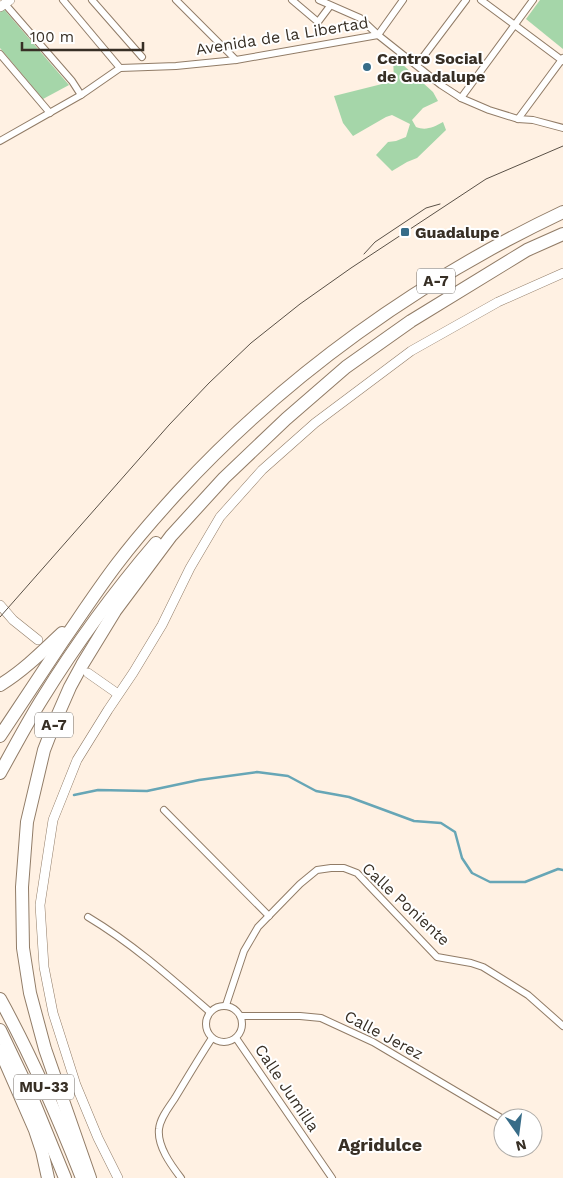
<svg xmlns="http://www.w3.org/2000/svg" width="563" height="1178" viewBox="0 0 563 1178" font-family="'Work Sans',sans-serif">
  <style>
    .green { fill: #a5d6a9 }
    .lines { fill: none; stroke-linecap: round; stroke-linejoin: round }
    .stream { stroke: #67a6b6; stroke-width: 2.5 }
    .street-casing { stroke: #917c67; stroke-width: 8 }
    .secondary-casing { stroke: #917c67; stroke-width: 10 }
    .highway-casing { stroke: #917c67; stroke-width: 14 }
    .street { stroke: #fff; stroke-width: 6 }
    .secondary { stroke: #fff; stroke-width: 9 }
    .highway { stroke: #fff; stroke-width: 12 }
    .tram { stroke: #5a5147; stroke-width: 1 }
    .poi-dot { fill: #376c88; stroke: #fff; stroke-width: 2 }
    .labels { text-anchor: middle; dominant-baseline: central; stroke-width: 4; stroke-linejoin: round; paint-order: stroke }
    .shield { fill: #fff; stroke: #736d66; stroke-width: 1 }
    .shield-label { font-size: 15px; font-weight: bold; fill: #372f25 }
    .street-label { font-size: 16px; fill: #372f25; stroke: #fff }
    .poi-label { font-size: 16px; font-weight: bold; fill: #372f25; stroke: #fff; text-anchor: start }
    .neighbourhood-label { font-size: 18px; font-weight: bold; fill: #372f25; stroke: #fff }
  </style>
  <rect width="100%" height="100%" fill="#fff1e3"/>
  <!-- green -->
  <g class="green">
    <path d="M 540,0 L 563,0 L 563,49 L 526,19 Z"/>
    <path d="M 2,7 L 69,85 L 43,99 L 0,48 L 0,8 Z"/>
    <path d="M 393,56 L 433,92 L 438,101 L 423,108 L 412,120 L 416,127 C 426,131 434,127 443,122 L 446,130 L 417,158 L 407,162 L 392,171 L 376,155 L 388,142 L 396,141 L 406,137 L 410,124 L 392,115 L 386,117 L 353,136 L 343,123 L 334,96 L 394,81 Z"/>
  </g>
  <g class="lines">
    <!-- stream -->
    <path class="stream" d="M 74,795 L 98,790 L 147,791 L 199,780 L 257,772 L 288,776 L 316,791 L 349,797 L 414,821 L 441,823 L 455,832 L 462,858 L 472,873 L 490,882 L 525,882 L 558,869 L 563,870"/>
    <!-- street casing -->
    <g class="street-casing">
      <g id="street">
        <path d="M 63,0 L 120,68"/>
        <path d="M 92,0 L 142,57"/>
        <path d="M 176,0 L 236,60"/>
        <path d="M 292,0 L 318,22 L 330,6"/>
        <path d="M 319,0 L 360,18 L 378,35 L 441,85 L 461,98 L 489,110 L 518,119 L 533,120 L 563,128"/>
        <path d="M 481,0 L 563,61"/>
        <path d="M 5,4 L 72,81 L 81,95"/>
        <path d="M 378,35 L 403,0"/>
        <path d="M 0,54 L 50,113"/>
        <path d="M 417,65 L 466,0"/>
        <path d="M 461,98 L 533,0"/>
        <path d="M 518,119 L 563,58"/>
        <path d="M 0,141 L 81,95 L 120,68 L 176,66 L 236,60 L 378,35"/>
        <path d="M 164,810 L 269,916"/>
        <path d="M 88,917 C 133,944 171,978 210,1012"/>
        <path d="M 226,1005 L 244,951 L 258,927 L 300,884 L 317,870 L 331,868 L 344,868 L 357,873 L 437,957 L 471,963 L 483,967 L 528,995 L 563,1026"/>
        <circle cx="224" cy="1024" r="18"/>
        <path d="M 241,1016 L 300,1016 L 321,1018 L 373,1042 L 503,1119"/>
        <path d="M 236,1038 L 332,1178"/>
        <path d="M 181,1178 C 171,1165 157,1146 159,1129 C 160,1118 169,1107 175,1098 C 187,1078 199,1058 212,1038"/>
      </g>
    </g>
    <!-- secondary casing -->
    <g class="secondary-casing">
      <g id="secondary">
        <path d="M 0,7 L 10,0"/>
        <path d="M 0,605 L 13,620 L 38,640"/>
        <path d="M 88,673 L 118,694"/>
        <path d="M 118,1178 L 98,1138 L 76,1085 L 53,1013 L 44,967 L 40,905 L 53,820 L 77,760 L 108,710 L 133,673 L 162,625 L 190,568 L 220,517 L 262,470 L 315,423 L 411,351 L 498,302 L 563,273"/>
      </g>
    </g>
    <!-- highway casing -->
    <g class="highway-casing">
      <g id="highway">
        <path d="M 0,685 C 23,671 42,652 62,633"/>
        <path d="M 0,736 C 21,704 42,673 63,641 C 81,615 98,589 117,564 C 136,539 157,515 178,492 C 286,375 419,280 563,212"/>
        <path d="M 0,773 C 14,748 27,723 42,699 C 76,644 114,592 156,543"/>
        <path d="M 0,999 C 32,1057 58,1117 82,1178"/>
        <path d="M 0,1030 L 31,1095 L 65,1178"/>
        <path d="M 0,1050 L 35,1130 L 42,1151 L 48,1178"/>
        <path d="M 90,1178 L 45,1049 L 30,993 L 23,948 L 22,887 L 27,822 L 44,750 L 56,719 L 70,687 L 82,665 L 115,611 L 171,536 L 224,478 L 286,419 L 346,367 L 411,321 L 527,250 L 563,234"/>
      </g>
    </g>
    <!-- street -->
    <use href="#street" class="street"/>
    <!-- secondary -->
    <use href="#secondary" class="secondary"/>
    <!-- highway -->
    <use href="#highway" class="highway"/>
    <!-- tram -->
    <g class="tram">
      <path d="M 364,254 L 375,242 L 426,208 L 440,204"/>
      <path d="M 0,617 L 169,425 L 209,383 L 251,343 L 300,304 L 351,268 L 486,179 L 563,146"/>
    </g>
  </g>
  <!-- markers -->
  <g class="poi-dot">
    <circle cx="367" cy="67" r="5"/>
    <rect x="400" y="227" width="10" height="10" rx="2.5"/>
  </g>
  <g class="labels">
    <!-- shield labels -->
    <g class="shield">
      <rect x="417" y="268.5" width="38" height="25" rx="4"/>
      <rect x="35" y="712.5" width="38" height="25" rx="4"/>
      <rect x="14" y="1074.5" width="60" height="25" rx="4"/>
    </g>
    <g class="shield-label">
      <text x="436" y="281">A-7</text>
      <text x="54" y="725">A-7</text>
      <text x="44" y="1087">MU-33</text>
    </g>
    <!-- street labels -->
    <g class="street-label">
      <text transform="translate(282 36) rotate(-9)">Avenida de la Libertad</text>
      <text transform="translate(406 904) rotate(43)">Calle Poniente</text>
      <text transform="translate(384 1035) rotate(28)">Calle Jerez</text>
      <text transform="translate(287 1088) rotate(56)">Calle Jumilla</text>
    </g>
    <!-- poi labels -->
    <g class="poi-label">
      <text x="377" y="58">Centro Social<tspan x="377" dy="18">de Guadalupe</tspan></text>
      <text x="415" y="232">Guadalupe</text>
    </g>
    <!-- neighbourhood labels -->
    <g class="neighbourhood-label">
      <text x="380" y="1144">Agridulce</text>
    </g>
  </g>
  <!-- north arrow -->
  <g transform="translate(518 1133) rotate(166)"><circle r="24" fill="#ffffff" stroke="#afaca8"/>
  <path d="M0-4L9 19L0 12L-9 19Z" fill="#376c88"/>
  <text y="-8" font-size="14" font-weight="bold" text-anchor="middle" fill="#372f25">N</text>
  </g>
  <!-- scale -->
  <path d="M22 42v8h121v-8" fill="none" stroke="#372f25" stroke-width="2.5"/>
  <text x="30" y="42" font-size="15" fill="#372f25" stroke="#ffffff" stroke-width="4" paint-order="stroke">100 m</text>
</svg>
